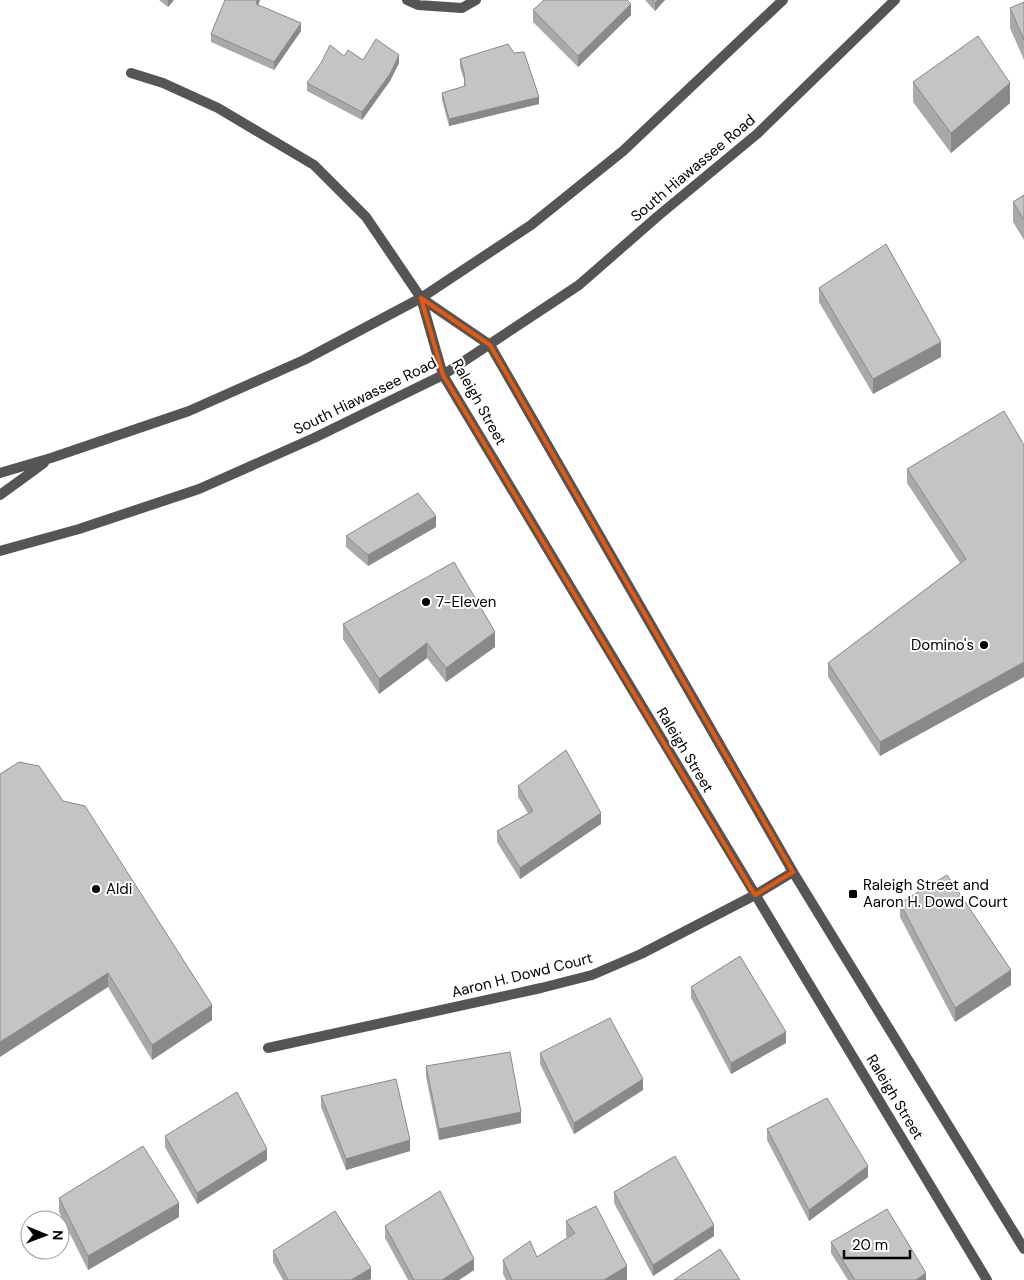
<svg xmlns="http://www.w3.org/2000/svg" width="1024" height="1280" viewBox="0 0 1024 1280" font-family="'DM Sans',sans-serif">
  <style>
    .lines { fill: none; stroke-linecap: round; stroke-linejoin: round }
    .minor { stroke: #555; stroke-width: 10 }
    .tertiary { stroke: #555; stroke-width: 10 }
    .wall { fill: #a9a9a9 }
    .shaded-wall { fill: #898989 }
    .building { fill: #c4c4c4; stroke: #898989 }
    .marked { fill: none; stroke: #e8590c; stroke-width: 4; stroke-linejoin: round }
    .poi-dot { fill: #000; stroke: #fff; stroke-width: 2 }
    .labels { text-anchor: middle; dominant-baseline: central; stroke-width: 4; stroke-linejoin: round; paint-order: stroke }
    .street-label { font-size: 15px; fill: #000; stroke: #fff }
    .poi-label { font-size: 15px; fill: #000; stroke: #fff; text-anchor: start }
  </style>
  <rect width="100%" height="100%" fill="#fff"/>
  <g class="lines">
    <!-- minor -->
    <g class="minor">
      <path d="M 407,0 L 418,5 L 462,8 L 476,0"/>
      <path d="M 131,73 L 163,83 L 218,108 L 314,165 L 366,217 L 421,298"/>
      <path d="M 268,1048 L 541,988 L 592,975 L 641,954 L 755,895 L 793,872"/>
    </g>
    <!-- tertiary -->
    <g class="tertiary">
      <path d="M 421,298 L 443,375 L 987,1280"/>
      <path d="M 421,298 L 490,345 L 793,872 L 1024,1249"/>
      <path d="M 0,473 L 51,458 L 189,411 L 304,360 L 421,298 L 531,225 L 623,151 L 783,0"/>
      <path d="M 0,495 L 44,463"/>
      <path d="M 0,551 L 79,529 L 199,489 L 314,438 L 443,375 L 579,285 L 658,216 L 757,134 L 895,0"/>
    </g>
  </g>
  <!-- wall -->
  <g class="wall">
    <path d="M 159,0 L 174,0 L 168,7 Z"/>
    <path d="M 225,0 L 260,0 L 258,5 L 301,31 L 274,70 L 211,42 L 211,34 Z"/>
    <path d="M 645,0 L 665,0 L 655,11 Z"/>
    <path d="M 1024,2 L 1024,60 L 1010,28 L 1010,8 Z"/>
    <path d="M 533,10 L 631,15 L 578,67 L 533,22 Z"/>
    <path d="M 344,56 L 363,60 L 399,63 L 390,81 L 362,120 L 307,91 L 307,83 Z"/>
    <path d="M 460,59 L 539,104 L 449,126 L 442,100 L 442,93 L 464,86 L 464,79 L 460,67 Z"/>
    <path d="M 913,82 L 1010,103 L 951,153 L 913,102 Z"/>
    <path d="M 1024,195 L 1024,240 L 1013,222 L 1013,202 Z"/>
    <path d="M 819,288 L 941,357 L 873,394 L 819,302 Z"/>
    <path d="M 1024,445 L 880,756 L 828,677 L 828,663 L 960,563 L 907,483 L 907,469 Z"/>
    <path d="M 436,527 L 368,566 L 346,547 L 346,536 Z"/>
    <path d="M 343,624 L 495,647 L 446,682 L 427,658 L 379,694 L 343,639 Z"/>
    <path d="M 518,786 L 601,824 L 520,879 L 497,842 L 497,831 L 528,813 L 518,797 Z"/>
    <path d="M 63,801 L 212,1020 L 152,1060 L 108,987 Z"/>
    <path d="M 900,903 L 1011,985 L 955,1022 L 900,917 Z"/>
    <path d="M 691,987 L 786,1043 L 731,1074 L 691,998 Z"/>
    <path d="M 540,1053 L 643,1090 L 574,1134 L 540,1064 Z"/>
    <path d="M 426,1066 L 521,1123 L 439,1140 L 426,1077 Z"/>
    <path d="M 321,1096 L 410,1151 L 346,1170 L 321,1107 Z"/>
    <path d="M 767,1129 L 868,1177 L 809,1221 L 767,1140 Z"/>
    <path d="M 165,1136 L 267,1160 L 197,1204 L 165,1147 Z"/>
    <path d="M 614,1192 L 714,1236 L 653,1276 L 614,1203 Z"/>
    <path d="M 59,1198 L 179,1217 L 88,1270 L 59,1212 Z"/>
    <path d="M 566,1221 L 627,1280 L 506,1280 L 503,1274 L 503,1260 L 537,1257 L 567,1238 L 566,1235 Z"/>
    <path d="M 385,1226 L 474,1270 L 459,1280 L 408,1280 L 385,1238 Z"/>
    <path d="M 831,1242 L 926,1280 L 848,1280 L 831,1253 Z"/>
    <path d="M 273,1251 L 371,1279 L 369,1280 L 283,1280 L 273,1262 Z"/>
  </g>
  <!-- shaded-wall -->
  <g class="shaded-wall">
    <path d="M 168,0 L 174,0 L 168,7 Z"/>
    <path d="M 257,0 L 260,0 L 256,11 L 256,4 Z"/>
    <path d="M 658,0 L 665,0 L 655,11 L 655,3 Z"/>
    <path d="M 631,4 L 631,15 L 578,67 L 578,56 Z"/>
    <path d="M 301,23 L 301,31 L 274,70 L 274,62 Z"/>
    <path d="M 399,55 L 399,63 L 390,81 L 362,120 L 362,112 Z"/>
    <path d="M 1010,83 L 1010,103 L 951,153 L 951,133 Z"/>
    <path d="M 539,97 L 539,104 L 449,126 L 449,119 Z"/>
    <path d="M 941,342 L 941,357 L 873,394 L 873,379 Z"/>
    <path d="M 436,516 L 436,527 L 368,566 L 368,555 Z"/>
    <path d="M 495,632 L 495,647 L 446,682 L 446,668 Z"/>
    <path d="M 427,643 L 427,658 L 379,694 L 379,679 Z"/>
    <path d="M 1024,662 L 1024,677 L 880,756 L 880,742 Z"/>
    <path d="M 601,813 L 601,824 L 520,879 L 520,868 Z"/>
    <path d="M 1011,970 L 1011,985 L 955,1022 L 955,1008 Z"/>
    <path d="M 108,973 L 108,987 L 0,1057 L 0,1042 Z"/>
    <path d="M 212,1005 L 212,1020 L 152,1060 L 152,1045 Z"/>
    <path d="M 786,1032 L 786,1043 L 731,1074 L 731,1063 Z"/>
    <path d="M 643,1079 L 643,1090 L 574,1134 L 574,1123 Z"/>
    <path d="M 521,1112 L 521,1123 L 439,1140 L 439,1129 Z"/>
    <path d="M 410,1140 L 410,1151 L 346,1170 L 346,1159 Z"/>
    <path d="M 267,1149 L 267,1160 L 197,1204 L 197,1193 Z"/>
    <path d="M 868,1166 L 868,1177 L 809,1221 L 809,1210 Z"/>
    <path d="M 179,1203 L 179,1217 L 88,1270 L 88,1256 Z"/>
    <path d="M 714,1225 L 714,1236 L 653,1276 L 653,1265 Z"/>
    <path d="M 474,1259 L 474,1270 L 459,1280 L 442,1280 Z"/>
    <path d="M 627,1266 L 627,1280 L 604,1280 Z"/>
    <path d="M 371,1268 L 371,1279 L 369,1280 L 351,1280 Z"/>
    <path d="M 926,1273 L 926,1280 L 916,1280 Z"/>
  </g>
  <!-- building -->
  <g class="building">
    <path d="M 225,0 L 257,0 L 256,4 L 301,23 L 274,62 L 211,34 Z"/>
    <path d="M 544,0 L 627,0 L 631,4 L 578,56 L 533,10 Z"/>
    <path d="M 652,0 L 658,0 L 655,3 Z"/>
    <path d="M 1024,2 L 1024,40 L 1010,8 Z"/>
    <path d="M 978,36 L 1010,83 L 951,133 L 913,82 Z"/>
    <path d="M 376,39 L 399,55 L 390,74 L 362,112 L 307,83 L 321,63 L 330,45 L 344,56 L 348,50 L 363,60 Z"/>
    <path d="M 508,44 L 514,53 L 524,52 L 539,97 L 449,119 L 442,93 L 465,86 L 464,72 L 460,59 Z"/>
    <path d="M 1024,195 L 1024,220 L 1013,202 Z"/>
    <path d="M 886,244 L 941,342 L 873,379 L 819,288 Z"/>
    <path d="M 1004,411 L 1024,445 L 1024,662 L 880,742 L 828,663 L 966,559 L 907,469 Z"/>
    <path d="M 418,493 L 436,516 L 368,555 L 346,536 Z"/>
    <path d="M 454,562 L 495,632 L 446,668 L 427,643 L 379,679 L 343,624 Z"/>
    <path d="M 566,750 L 601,813 L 520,868 L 497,831 L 533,811 L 518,786 Z"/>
    <path d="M 19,762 L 39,766 L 63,801 L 85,806 L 212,1005 L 152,1045 L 108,973 L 0,1042 L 0,774 Z"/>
    <path d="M 947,875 L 1011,970 L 955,1008 L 900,903 Z"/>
    <path d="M 740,956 L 786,1032 L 731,1063 L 691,987 Z"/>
    <path d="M 610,1018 L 643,1079 L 574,1123 L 540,1053 Z"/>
    <path d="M 510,1052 L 521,1112 L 439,1129 L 426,1066 Z"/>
    <path d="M 396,1079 L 410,1140 L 346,1159 L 321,1096 Z"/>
    <path d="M 237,1092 L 267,1149 L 197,1193 L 165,1136 Z"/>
    <path d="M 827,1098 L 868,1166 L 809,1210 L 767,1129 Z"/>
    <path d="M 143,1146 L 179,1203 L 88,1256 L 59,1198 Z"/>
    <path d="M 675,1156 L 714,1225 L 653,1265 L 614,1192 Z"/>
    <path d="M 440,1191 L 474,1259 L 442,1280 L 414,1280 L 385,1226 Z"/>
    <path d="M 596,1206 L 627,1266 L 604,1280 L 512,1280 L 503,1260 L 530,1241 L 537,1257 L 575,1233 L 566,1221 Z"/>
    <path d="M 887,1209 L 926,1273 L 916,1280 L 855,1280 L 831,1242 Z"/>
    <path d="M 335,1211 L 371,1268 L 351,1280 L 288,1280 L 273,1251 Z"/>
    <path d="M 720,1249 L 740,1280 L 674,1280 Z"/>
  </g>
  <!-- marked area -->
  <path class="marked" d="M 421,298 L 490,345 L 793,872 L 755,895 L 443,375 Z"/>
  <!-- markers -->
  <g class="poi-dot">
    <circle cx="426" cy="602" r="5"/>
    <circle cx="984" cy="645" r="5"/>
    <circle cx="96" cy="889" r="5"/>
    <rect x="848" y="889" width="10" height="10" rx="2.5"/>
  </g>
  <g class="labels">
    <!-- street labels -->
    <g class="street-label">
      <text transform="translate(693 168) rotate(-40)">South Hiawassee Road</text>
      <text transform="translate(365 396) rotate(-26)">South Hiawassee Road</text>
      <text transform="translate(479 402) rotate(61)">Raleigh Street</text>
      <text transform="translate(685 750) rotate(59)">Raleigh Street</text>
      <text transform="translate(522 975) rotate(-14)">Aaron H. Dowd Court</text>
      <text transform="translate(895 1097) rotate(59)">Raleigh Street</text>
    </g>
    <!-- poi labels -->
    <g class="poi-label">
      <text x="436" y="602">7-Eleven</text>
      <text x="974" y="645" text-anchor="end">Domino's</text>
      <text x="863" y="885">Raleigh Street and<tspan x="863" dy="17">Aaron H. Dowd Court</tspan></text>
      <text x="106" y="889">Aldi</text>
    </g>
  </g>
  <!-- north arrow -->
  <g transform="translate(45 1235) rotate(91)"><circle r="24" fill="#ffffff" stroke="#999999"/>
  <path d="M0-4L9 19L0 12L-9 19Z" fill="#000000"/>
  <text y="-8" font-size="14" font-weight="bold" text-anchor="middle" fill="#000000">N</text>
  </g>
  <!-- scale -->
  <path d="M844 1250v8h66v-8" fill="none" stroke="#000000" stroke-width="2.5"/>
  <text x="852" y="1250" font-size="15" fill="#000000" stroke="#ffffff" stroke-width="4" paint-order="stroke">20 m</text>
</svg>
